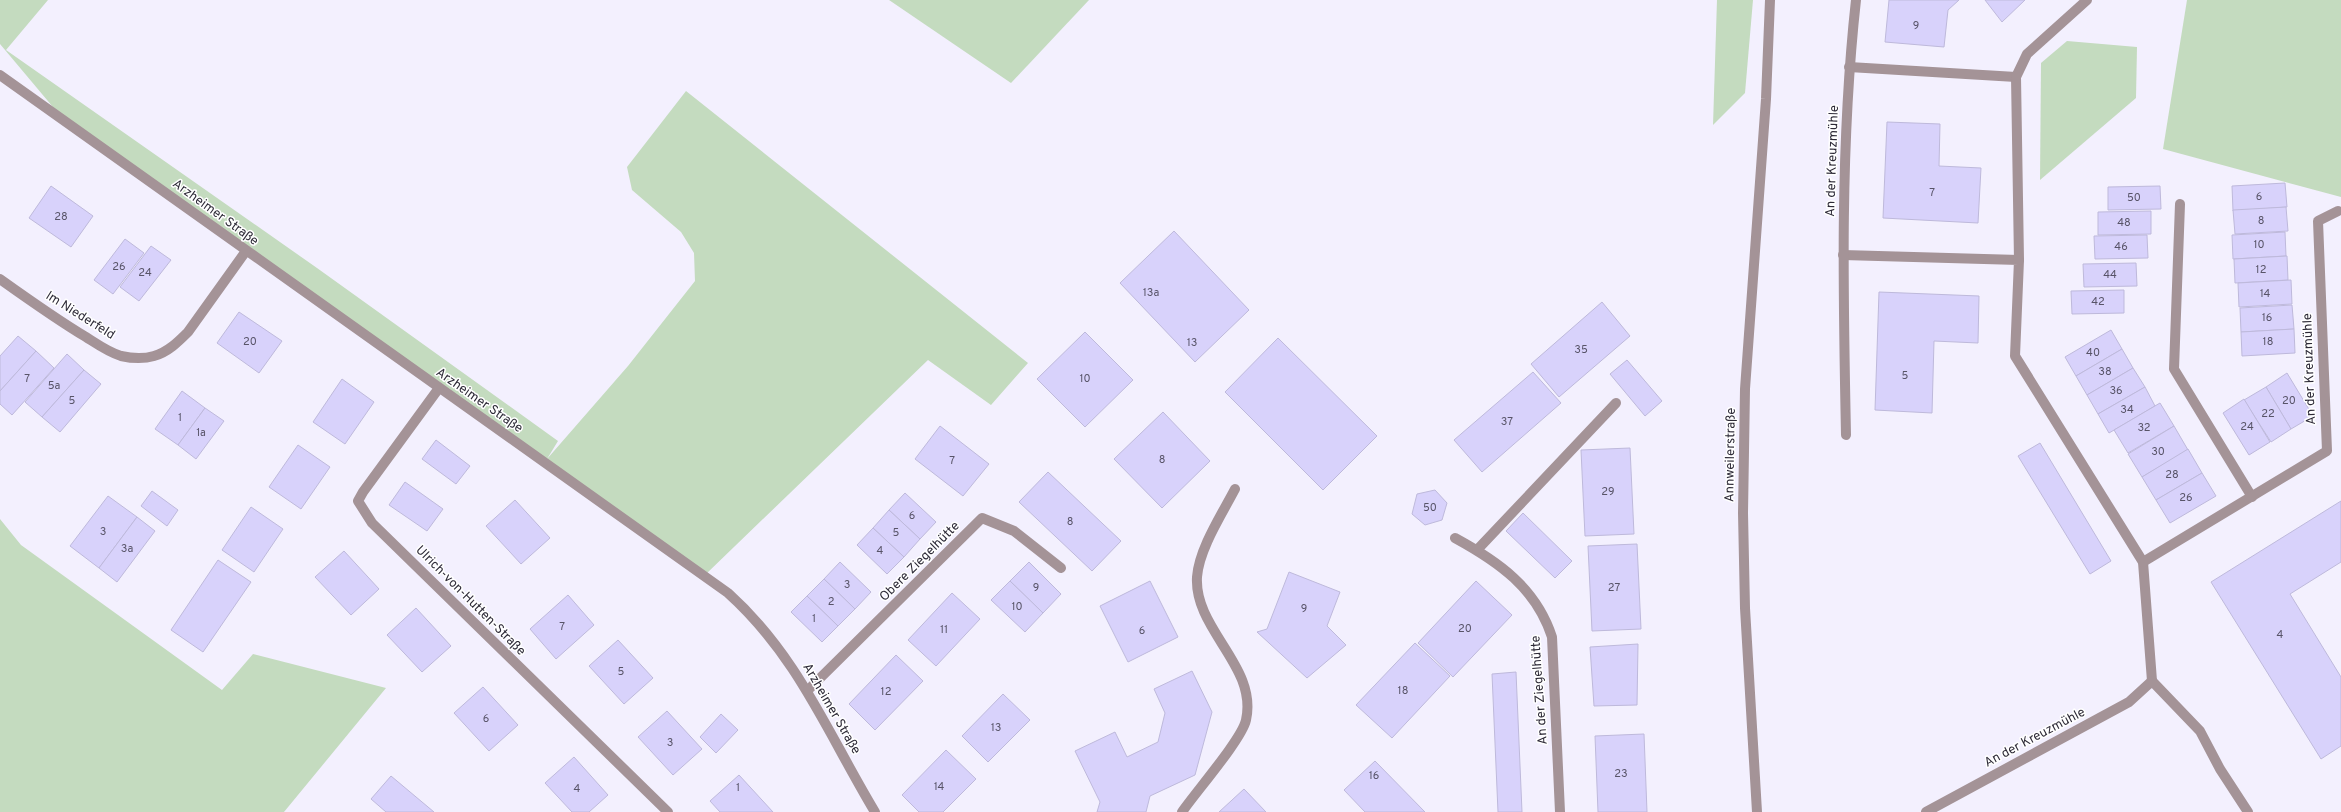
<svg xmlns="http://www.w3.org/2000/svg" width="2341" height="812" viewBox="0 0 2341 812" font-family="Overpass,sans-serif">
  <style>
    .green { fill: #c4dbbf }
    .building { fill: #d8d2fb; stroke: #beb9db }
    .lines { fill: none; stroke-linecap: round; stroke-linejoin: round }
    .minor { stroke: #a49397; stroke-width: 10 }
    .labels { text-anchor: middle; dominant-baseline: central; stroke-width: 3; stroke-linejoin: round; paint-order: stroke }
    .number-label { font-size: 11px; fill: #585468 }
    .street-label { font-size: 13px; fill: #2d2a37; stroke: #fff }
  </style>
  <rect width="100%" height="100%" fill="#f3f0fe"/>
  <!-- green -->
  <g class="green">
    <path d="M 0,0 L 48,0 L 6,50 L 317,268 L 558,441 L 547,459 L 628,366 L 695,281 L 694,253 L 681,232 L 632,190 L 627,167 L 686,91 L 1028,363 L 991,405 L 928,360 L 705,575 L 63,119 L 0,44 Z"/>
    <path d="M 889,0 L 1089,0 L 1011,83 Z"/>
    <path d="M 1717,0 L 1753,0 L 1745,93 L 1713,125 Z"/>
    <path d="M 2187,0 L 2341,0 L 2341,197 L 2163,149 Z"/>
    <path d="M 2067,41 L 2137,47 L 2136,98 L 2040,180 L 2041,63 Z"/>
    <path d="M 0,519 L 21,545 L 222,690 L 253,654 L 386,688 L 284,812 L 0,812 Z"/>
  </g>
  <!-- building -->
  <g class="building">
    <path d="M 1889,0 L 1959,0 L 1948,10 L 1944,47 L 1885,42 Z"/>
    <path d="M 1985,0 L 2025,0 L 2002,22 Z"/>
    <path d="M 1887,122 L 1940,124 L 1939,166 L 1981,168 L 1978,223 L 1883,218 Z"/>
    <path d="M 2285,183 L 2287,207 L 2233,211 L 2232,186 Z"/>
    <path d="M 51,186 L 93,216 L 71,247 L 29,218 Z"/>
    <path d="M 2160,186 L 2161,209 L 2108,210 L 2108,187 Z"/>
    <path d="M 2286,207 L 2288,231 L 2235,234 L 2233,210 Z"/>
    <path d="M 2151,211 L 2151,234 L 2098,235 L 2098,212 Z"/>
    <path d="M 1174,231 L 1249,310 L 1195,362 L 1120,283 Z"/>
    <path d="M 2285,232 L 2286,256 L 2233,259 L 2232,235 Z"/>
    <path d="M 2147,235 L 2148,258 L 2095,259 L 2094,236 Z"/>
    <path d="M 125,239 L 144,253 L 113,294 L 94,280 Z"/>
    <path d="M 151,246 L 171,260 L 139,301 L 120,287 Z"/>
    <path d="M 2287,256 L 2288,280 L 2235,283 L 2234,259 Z"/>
    <path d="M 2136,263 L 2137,286 L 2084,287 L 2083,264 Z"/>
    <path d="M 2291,280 L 2292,304 L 2239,307 L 2238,283 Z"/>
    <path d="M 2124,290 L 2124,313 L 2072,314 L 2071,291 Z"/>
    <path d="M 1879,292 L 1979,296 L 1978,343 L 1934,341 L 1932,413 L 1875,410 Z"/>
    <path d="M 1602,302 L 1630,336 L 1559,397 L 1531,364 Z"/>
    <path d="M 2292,305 L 2294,329 L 2241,332 L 2240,308 Z"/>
    <path d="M 239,312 L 282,341 L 259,373 L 217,343 Z"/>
    <path d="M 2294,329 L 2295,353 L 2242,356 L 2241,332 Z"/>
    <path d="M 2111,330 L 2122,349 L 2076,376 L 2065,357 Z"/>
    <path d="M 1085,332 L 1133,380 L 1085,427 L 1037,379 Z"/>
    <path d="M 18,336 L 36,351 L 0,391 L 0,356 Z"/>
    <path d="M 1278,338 L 1377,436 L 1323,490 L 1225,392 Z"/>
    <path d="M 2122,349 L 2133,368 L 2087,395 L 2076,376 Z"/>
    <path d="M 36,351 L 54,368 L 12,415 L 0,404 L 0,391 Z"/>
    <path d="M 67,354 L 84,370 L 42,417 L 25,402 Z"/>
    <path d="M 1627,360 L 1662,401 L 1645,416 L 1610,374 Z"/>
    <path d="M 2133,368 L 2145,387 L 2098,414 L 2087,395 Z"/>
    <path d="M 84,370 L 101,384 L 60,432 L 42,417 Z"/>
    <path d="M 1533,372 L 1561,403 L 1482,472 L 1454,440 Z"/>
    <path d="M 2287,373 L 2313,416 L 2291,429 L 2266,387 Z"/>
    <path d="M 342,379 L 374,402 L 345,444 L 313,422 Z"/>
    <path d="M 2145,387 L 2155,406 L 2109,433 L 2098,414 Z"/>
    <path d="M 2266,387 L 2291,429 L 2271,442 L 2244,400 Z"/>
    <path d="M 182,391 L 205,408 L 178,445 L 155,429 Z"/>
    <path d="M 2244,399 L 2270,442 L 2249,455 L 2223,413 Z"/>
    <path d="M 2160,403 L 2174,426 L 2128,453 L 2114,430 Z"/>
    <path d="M 205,408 L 224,421 L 196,459 L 178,445 Z"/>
    <path d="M 1163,412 L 1210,461 L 1162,508 L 1114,459 Z"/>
    <path d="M 940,426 L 989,464 L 963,496 L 915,459 Z"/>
    <path d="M 2174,426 L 2188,450 L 2142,477 L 2128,454 Z"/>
    <path d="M 436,440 L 470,466 L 456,484 L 422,459 Z"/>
    <path d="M 2040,443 L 2111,561 L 2090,574 L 2018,456 Z"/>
    <path d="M 298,445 L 330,467 L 301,509 L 269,487 Z"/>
    <path d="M 1630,448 L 1634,534 L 1585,536 L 1581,450 Z"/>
    <path d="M 2188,449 L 2202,473 L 2156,500 L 2142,477 Z"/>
    <path d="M 1048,472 L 1121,541 L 1092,571 L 1019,502 Z"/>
    <path d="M 2202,473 L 2216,496 L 2170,523 L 2156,500 Z"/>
    <path d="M 405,482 L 443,509 L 427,531 L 389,505 Z"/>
    <path d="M 1435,490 L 1447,503 L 1442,520 L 1425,525 L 1412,514 L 1417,494 Z"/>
    <path d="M 152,491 L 178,510 L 167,526 L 141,506 Z"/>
    <path d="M 905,493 L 936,522 L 920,539 L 889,510 Z"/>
    <path d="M 108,496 L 137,517 L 99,568 L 70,546 Z"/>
    <path d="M 515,500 L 550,538 L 521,564 L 486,526 Z"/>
    <path d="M 2341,501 L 2341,562 L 2290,594 L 2341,677 L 2341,746 L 2321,759 L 2211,582 Z"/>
    <path d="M 251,507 L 283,529 L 254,572 L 222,550 Z"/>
    <path d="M 889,510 L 920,539 L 904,557 L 873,528 Z"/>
    <path d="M 1523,513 L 1572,561 L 1555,578 L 1506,531 Z"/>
    <path d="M 137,517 L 155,531 L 117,582 L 99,568 Z"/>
    <path d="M 873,528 L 904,557 L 887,574 L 857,545 Z"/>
    <path d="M 1637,544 L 1641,629 L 1592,631 L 1588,546 Z"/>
    <path d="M 344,551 L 379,589 L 351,615 L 315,577 Z"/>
    <path d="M 218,560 L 251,582 L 203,652 L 171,630 Z"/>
    <path d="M 840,562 L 871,592 L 855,609 L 824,579 Z"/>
    <path d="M 1029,562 L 1061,594 L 1043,613 L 1010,581 Z"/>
    <path d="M 1289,572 L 1340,592 L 1327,626 L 1346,645 L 1307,678 L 1257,632 L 1267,629 Z"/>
    <path d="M 824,579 L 855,609 L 838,626 L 807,596 Z"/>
    <path d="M 1010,581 L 1043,613 L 1025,632 L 991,600 Z"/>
    <path d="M 1150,581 L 1178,637 L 1128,662 L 1100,606 Z"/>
    <path d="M 1476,581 L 1512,615 L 1453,677 L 1418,643 Z"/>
    <path d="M 952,593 L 980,619 L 936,666 L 908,640 Z"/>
    <path d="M 568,595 L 594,625 L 556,659 L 530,629 Z"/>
    <path d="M 807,596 L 838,626 L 822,642 L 791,612 Z"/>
    <path d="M 416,608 L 451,646 L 422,672 L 387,635 Z"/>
    <path d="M 618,640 L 653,678 L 624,704 L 589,666 Z"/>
    <path d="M 1415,643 L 1450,676 L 1392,738 L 1356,705 Z"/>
    <path d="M 1638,644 L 1637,705 L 1594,706 L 1590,647 Z"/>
    <path d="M 896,655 L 923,681 L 875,730 L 849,704 Z"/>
    <path d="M 1192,671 L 1212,712 L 1195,775 L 1150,796 L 1146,812 L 1097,812 L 1100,802 L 1075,751 L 1115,732 L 1127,757 L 1158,742 L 1165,713 L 1154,689 Z"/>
    <path d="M 1516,672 L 1522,812 L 1498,812 L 1492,674 Z"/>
    <path d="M 483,687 L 518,725 L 489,751 L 454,713 Z"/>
    <path d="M 1003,694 L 1030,720 L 988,762 L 962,736 Z"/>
    <path d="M 667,711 L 702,749 L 673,775 L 638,737 Z"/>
    <path d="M 721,714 L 738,730 L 716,753 L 700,737 Z"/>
    <path d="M 1644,734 L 1647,812 L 1598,812 L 1595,736 Z"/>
    <path d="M 946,750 L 976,779 L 943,812 L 919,812 L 902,795 Z"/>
    <path d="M 574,757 L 608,795 L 589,812 L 572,812 L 545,783 Z"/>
    <path d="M 1375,761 L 1425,812 L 1365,812 L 1344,790 Z"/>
    <path d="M 739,775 L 773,812 L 720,812 L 710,801 Z"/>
    <path d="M 391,776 L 434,812 L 386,812 L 371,799 Z"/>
    <path d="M 1244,789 L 1266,812 L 1219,812 Z"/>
  </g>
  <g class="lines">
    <!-- minor -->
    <g class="minor">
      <path d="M 1849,67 L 2016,77"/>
      <path d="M 0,75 L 728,593 C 798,656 828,734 875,812"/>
      <path d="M 2180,204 L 2174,369 L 2252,497"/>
      <path d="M 1843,255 L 2019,260 L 2015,356 L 2143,562 L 2152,681"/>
      <path d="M 2019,260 L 2016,77 L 2027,54 L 2087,0"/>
      <path d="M 0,279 C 28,299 56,319 86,337 C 97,344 108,352 121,356 C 130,358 144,359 154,356 C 168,352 178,342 188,332 L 246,251"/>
      <path d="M 439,388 L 363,492 L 358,501 L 372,523 L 668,812"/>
      <path d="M 1846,435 C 1843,290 1840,145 1856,0"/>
      <path d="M 1455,538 C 1499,562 1536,588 1552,637 L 1560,812"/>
      <path d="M 1477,550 L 1616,403"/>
      <path d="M 2143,562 L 2327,451 L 2318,221 L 2338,211"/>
      <path d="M 808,690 L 982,518 L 1014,531 L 1061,568"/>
      <path d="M 1182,812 C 1195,793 1242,739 1246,720 C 1258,666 1194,630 1197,577 C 1199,549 1222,514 1235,489"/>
      <path d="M 1757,812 L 1745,608 L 1743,513 L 1745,389 L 1766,99 L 1770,0"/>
      <path d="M 1926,812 L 2129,702 L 2152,681 L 2200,731 L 2220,769 L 2248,812"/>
    </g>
  </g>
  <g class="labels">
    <!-- number labels -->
    <g class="number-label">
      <text x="1916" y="26">9</text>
      <text x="1932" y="193">7</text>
      <text x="2259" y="197">6</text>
      <text x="2134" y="198">50</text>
      <text x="61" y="217">28</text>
      <text x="2261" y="221">8</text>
      <text x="2124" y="223">48</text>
      <text x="2259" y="245">10</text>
      <text x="2121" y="247">46</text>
      <text x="119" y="267">26</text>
      <text x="2261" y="270">12</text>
      <text x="145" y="273">24</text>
      <text x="2110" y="275">44</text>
      <text x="1151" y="293">13a</text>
      <text x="2265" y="294">14</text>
      <text x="2098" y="302">42</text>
      <text x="2267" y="318">16</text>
      <text x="250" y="342">20</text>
      <text x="2268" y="342">18</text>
      <text x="1192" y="343">13</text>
      <text x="1581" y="350">35</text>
      <text x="2093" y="353">40</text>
      <text x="2105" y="372">38</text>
      <text x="1905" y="376">5</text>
      <text x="27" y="379">7</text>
      <text x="1085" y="379">10</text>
      <text x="54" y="386">5a</text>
      <text x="2116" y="391">36</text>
      <text x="72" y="401">5</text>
      <text x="2289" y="401">20</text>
      <text x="2127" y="410">34</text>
      <text x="2268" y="414">22</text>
      <text x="180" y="418">1</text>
      <text x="1507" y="422">37</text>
      <text x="2247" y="427">24</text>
      <text x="2144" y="428">32</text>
      <text x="201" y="433">1a</text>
      <text x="2158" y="452">30</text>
      <text x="1162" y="460">8</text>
      <text x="952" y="461">7</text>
      <text x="2172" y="475">28</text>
      <text x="1608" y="492">29</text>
      <text x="2186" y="498">26</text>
      <text x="1430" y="508">50</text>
      <text x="912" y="516">6</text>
      <text x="1070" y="522">8</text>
      <text x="103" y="532">3</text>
      <text x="896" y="533">5</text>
      <text x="127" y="549">3a</text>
      <text x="880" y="551">4</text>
      <text x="847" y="585">3</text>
      <text x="1036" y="588">9</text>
      <text x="1614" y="588">27</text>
      <text x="831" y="602">2</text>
      <text x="1017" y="607">10</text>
      <text x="1304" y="609">9</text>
      <text x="814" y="619">1</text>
      <text x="562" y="627">7</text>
      <text x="1465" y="629">20</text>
      <text x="944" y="630">11</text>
      <text x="1142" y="631">6</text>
      <text x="2280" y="635">4</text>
      <text x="621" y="672">5</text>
      <text x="1403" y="691">18</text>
      <text x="886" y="692">12</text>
      <text x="486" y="719">6</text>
      <text x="996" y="728">13</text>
      <text x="670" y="743">3</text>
      <text x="1621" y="774">23</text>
      <text x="1374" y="776">16</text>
      <text x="939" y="787">14</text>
      <text x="738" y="788">1</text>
      <text x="577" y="789">4</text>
    </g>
    <!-- street labels -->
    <g class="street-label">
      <text transform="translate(1833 161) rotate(-88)">An der Kreuzmühle</text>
      <text transform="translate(215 213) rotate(36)">Arzheimer Straße</text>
      <text transform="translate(80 316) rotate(32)">Im Niederfeld</text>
      <text transform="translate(2310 369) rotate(-92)">An der Kreuzmühle</text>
      <text transform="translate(479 401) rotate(35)">Arzheimer Straße</text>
      <text transform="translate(1731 455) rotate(-89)">Annweilerstraße</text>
      <text transform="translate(920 562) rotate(-45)">Obere Ziegelhütte</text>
      <text transform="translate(470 601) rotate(45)">Ulrich-von-Hutten-Straße</text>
      <text transform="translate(1540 690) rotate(-94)">An der Ziegelhütte</text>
      <text transform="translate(831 709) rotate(60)">Arzheimer Straße</text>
      <text transform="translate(2035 738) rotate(-28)">An der Kreuzmühle</text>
    </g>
  </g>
</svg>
